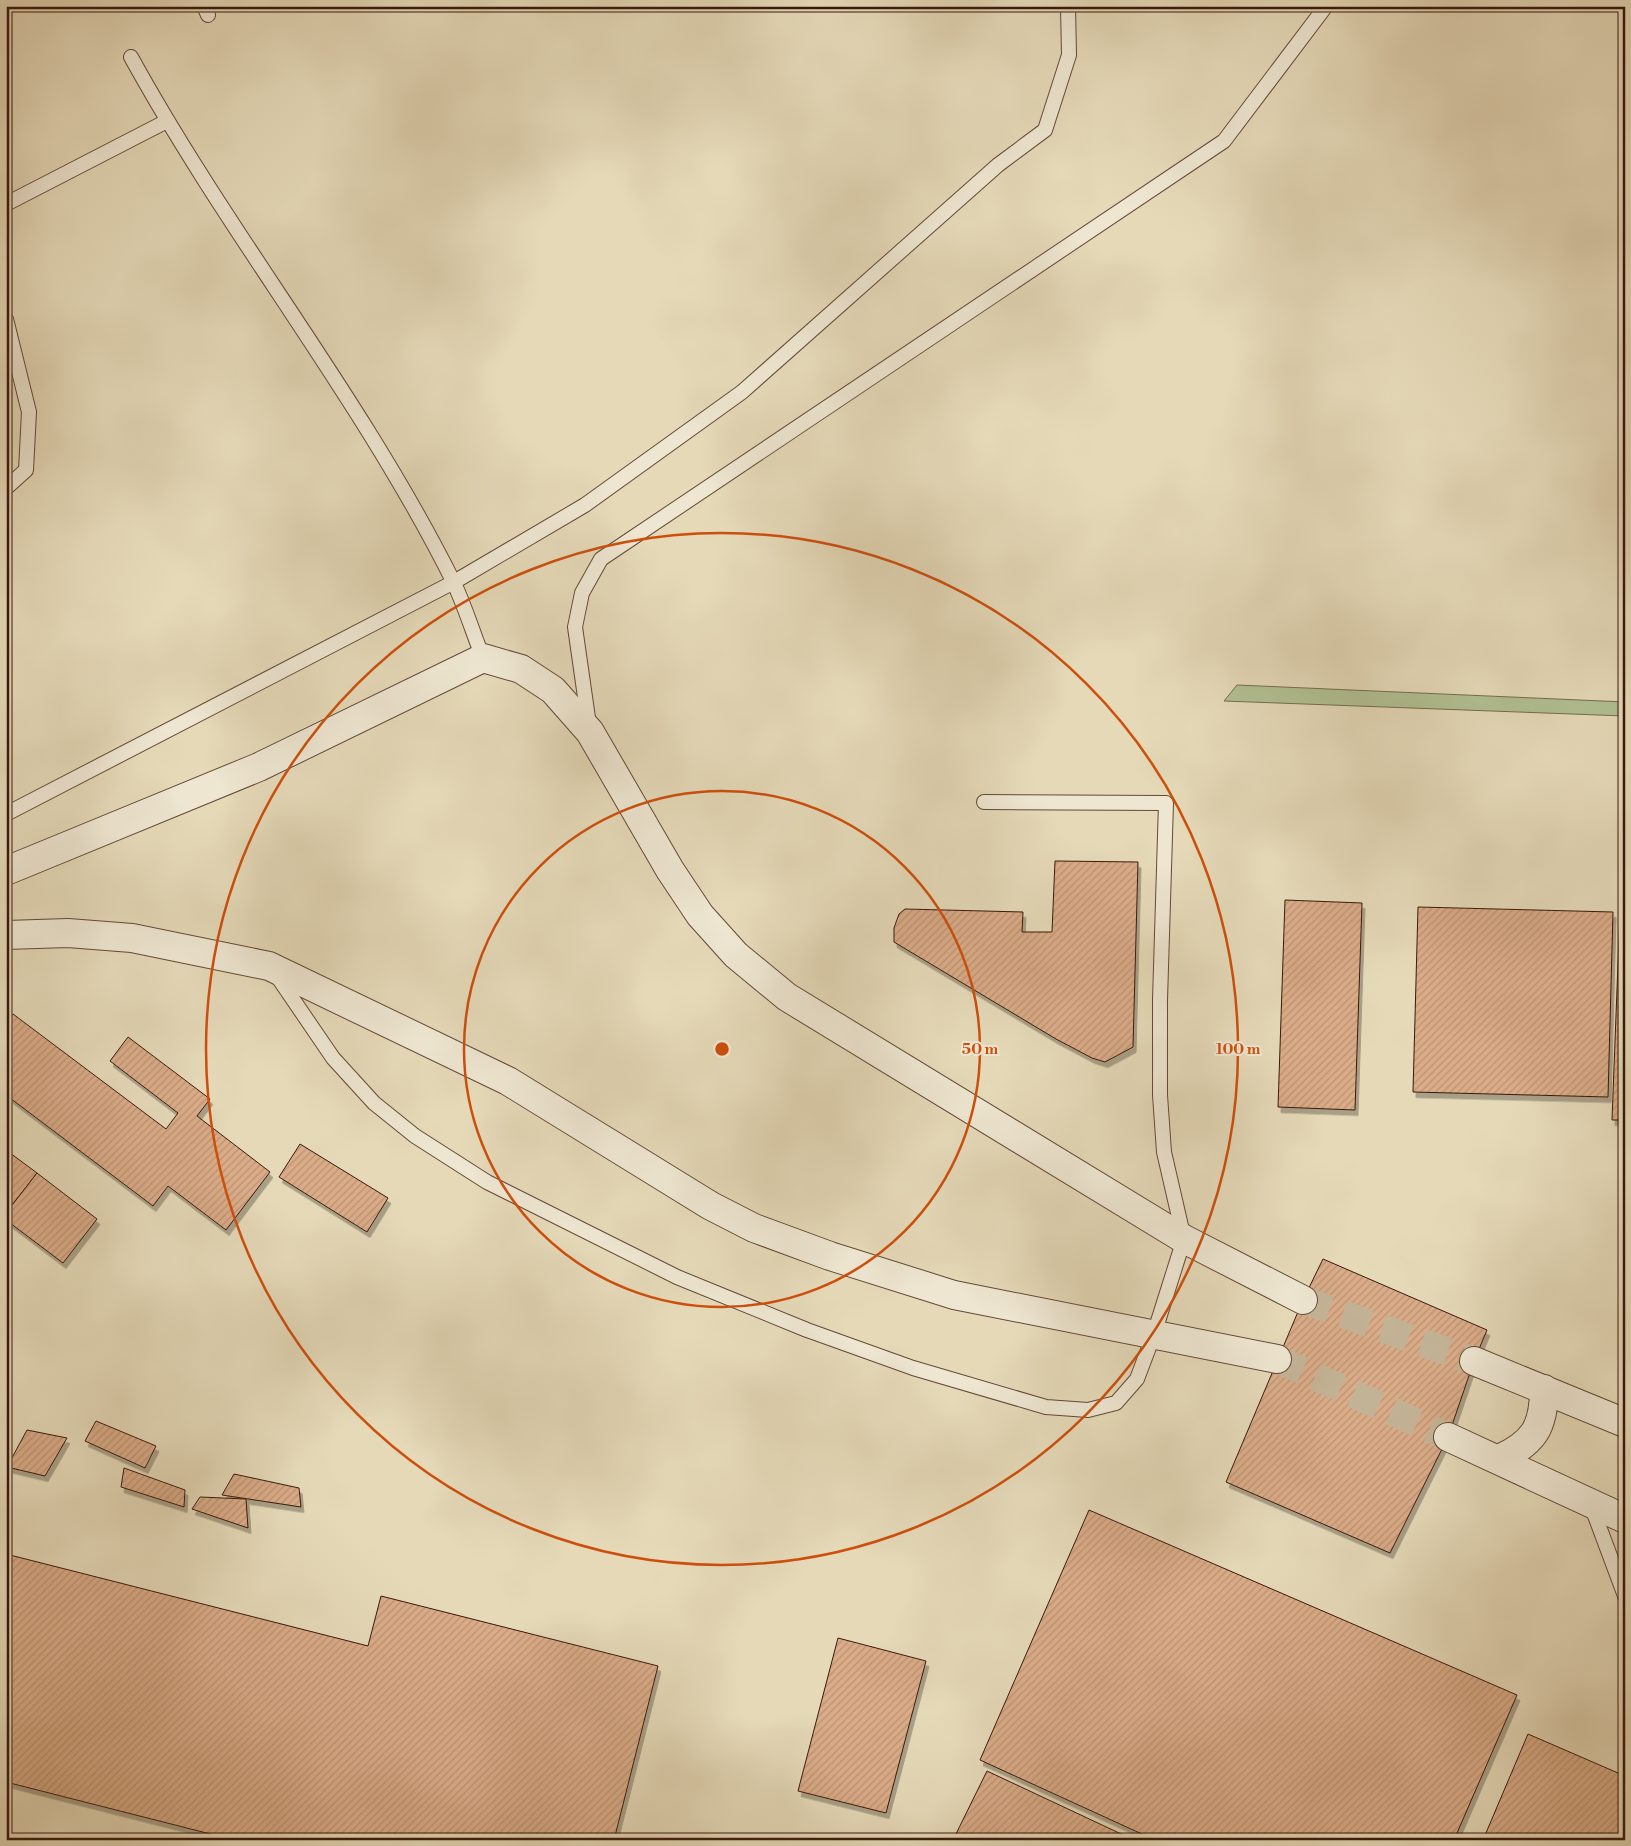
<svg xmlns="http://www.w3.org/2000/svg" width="1631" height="1846" viewBox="0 0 1631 1846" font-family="'Libre Bodoni',serif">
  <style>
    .green { fill: #b1c092; stroke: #756c50 }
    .building { fill: url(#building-hatch); stroke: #39190d; filter: url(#shadow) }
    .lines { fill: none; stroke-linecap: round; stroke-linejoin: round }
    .minor-tunnel { stroke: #c3b396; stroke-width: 28; stroke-dasharray: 28 14; stroke-linecap: butt }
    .service-casing { stroke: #644938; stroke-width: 16 }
    .minor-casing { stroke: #644938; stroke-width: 30 }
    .service { stroke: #eee6d1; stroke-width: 14 }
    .minor { stroke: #eee6d1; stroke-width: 28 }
    .ring { fill: none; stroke: #ce4f0c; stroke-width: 2.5 }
    .centre { fill: #ce4f0c; stroke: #eee6d1; stroke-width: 2.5 }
    .ring-label { font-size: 15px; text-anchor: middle; font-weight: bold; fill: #ce4f0c; stroke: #eee6d1; stroke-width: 4; stroke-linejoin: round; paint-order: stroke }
  </style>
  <defs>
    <pattern id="building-hatch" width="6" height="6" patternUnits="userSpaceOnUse" patternTransform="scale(1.25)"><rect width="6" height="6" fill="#daac88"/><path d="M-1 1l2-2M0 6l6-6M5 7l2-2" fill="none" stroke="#bc9374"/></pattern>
    <filter id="shadow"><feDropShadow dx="3" dy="5.5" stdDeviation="0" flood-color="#0004"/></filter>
  </defs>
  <rect width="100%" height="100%" fill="#e5d9b8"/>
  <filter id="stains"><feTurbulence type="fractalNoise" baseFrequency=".004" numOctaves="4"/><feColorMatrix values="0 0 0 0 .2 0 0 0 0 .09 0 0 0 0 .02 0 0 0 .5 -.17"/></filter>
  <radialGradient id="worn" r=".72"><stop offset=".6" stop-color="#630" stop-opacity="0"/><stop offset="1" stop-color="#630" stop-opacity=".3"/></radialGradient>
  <!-- green -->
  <path class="green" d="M 1237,685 L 1625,702 L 1625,716 L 1224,701 Z"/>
  <!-- building -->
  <g class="building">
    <path d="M 1055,861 L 1138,862 L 1133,1047 L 1105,1062 L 1092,1058 L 1056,1039 L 894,942 L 894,928 L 899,914 L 905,909 L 1023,912 L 1022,932 L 1052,932 Z"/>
    <path d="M 1285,900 L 1362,903 L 1355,1110 L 1278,1107 Z"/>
    <path d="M 1418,907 L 1613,912 L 1608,1097 L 1413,1092 Z"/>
    <path d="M 1620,911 L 1625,911 L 1625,1120 L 1612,1120 Z"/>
    <path d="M 13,1014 L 166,1129 L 178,1113 L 110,1061 L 128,1037 L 210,1099 L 197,1116 L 270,1172 L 226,1230 L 168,1186 L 153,1206 L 6,1095 L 6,1022 Z"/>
    <path d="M 300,1144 L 388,1198 L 367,1232 L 279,1177 Z"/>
    <path d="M 6,1150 L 37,1173 L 13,1204 L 6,1199 Z"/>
    <path d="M 37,1173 L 97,1219 L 63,1263 L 6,1220 L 6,1213 Z"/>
    <path d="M 1323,1259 L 1487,1330 L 1474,1361 L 1448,1437 L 1390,1553 L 1226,1482 L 1303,1300 Z"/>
    <path d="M 96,1421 L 156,1446 L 145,1468 L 85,1441 Z"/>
    <path d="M 27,1430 L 67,1438 L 45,1476 L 7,1467 Z"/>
    <path d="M 124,1468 L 185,1490 L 184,1507 L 121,1487 Z"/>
    <path d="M 234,1474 L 299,1488 L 301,1507 L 222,1495 Z"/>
    <path d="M 200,1497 L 246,1499 L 248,1528 L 192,1509 Z"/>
    <path d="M 1089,1510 L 1517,1695 L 1454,1840 L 1155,1840 L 980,1760 Z"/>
    <path d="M 6,1554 L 368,1646 L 381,1596 L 658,1666 L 614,1840 L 234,1840 L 6,1782 Z"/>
    <path d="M 838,1638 L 926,1661 L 886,1813 L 798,1791 Z"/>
    <path d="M 1528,1734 L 1625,1776 L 1625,1840 L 1483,1840 Z"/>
    <path d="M 987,1771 L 1134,1840 L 953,1840 Z"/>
  </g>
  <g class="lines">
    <!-- minor-tunnel -->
    <g class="minor-tunnel">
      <path d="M 1303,1300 L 1474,1361"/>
      <path d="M 1277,1359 L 1448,1437"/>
    </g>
    <!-- service casing -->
    <g class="service-casing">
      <g id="service">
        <path d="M 204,6 L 208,15"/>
        <path d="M 131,57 C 230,237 361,397 453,581 C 465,606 473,633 483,658"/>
        <path d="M 6,204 L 167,121"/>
        <path d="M 6,319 L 29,412 L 26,470 L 6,488"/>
        <path d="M 589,725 L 575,627 L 582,593 L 601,559 L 1224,141 L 1326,6"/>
        <path d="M 6,814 L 454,582 L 585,505 L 742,392 L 998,165 L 1045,130 L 1069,55 L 1068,6"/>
        <path d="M 275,973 L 333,1058 L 374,1103 L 415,1136 L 487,1182 L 677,1277 L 807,1330 L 913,1368 L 1046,1407 L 1088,1410 L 1116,1403 L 1137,1379 L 1154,1334 L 1184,1239 L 1164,1152 L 1160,1095 L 1160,1000 L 1166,803 L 984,802"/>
        <path d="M 1591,1505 L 1625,1596"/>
      </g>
    </g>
    <!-- minor casing -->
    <g class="minor-casing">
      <g id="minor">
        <path d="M 6,871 L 259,767 L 483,658 L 521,669 L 553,690 L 590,732 L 670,870 L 700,915 L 736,955 L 787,997 L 1184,1239 L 1303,1300"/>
        <path d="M 6,935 L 68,933 L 132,938 L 269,966 L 508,1081 L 711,1206 L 754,1228 L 830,1256 L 954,1295 L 1277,1359"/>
        <path d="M 1474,1361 L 1625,1423"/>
        <path d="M 1448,1437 L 1625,1519"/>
        <path d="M 1499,1459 C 1534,1443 1544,1427 1544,1389"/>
      </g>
    </g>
    <!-- service -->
    <use href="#service" class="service"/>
    <!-- minor -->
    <use href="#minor" class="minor"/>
  </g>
  <!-- distance rings -->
  <g class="ring">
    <circle cx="722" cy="1049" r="258"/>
    <circle cx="722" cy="1049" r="516"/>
  </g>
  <circle cx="722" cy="1049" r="8" class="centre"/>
  <g class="ring-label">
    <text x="980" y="1054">50 m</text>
    <text x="1238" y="1054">100 m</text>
  </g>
  <!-- margin -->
  <rect width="1631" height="1846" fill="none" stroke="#e5d9b8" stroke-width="25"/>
  <rect x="8" y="8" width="1616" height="1831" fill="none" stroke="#39190d" stroke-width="2.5"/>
  <rect x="12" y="12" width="1606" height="1821" fill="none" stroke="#39190d"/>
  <rect width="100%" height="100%" filter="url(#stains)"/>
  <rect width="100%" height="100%" fill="url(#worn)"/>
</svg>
